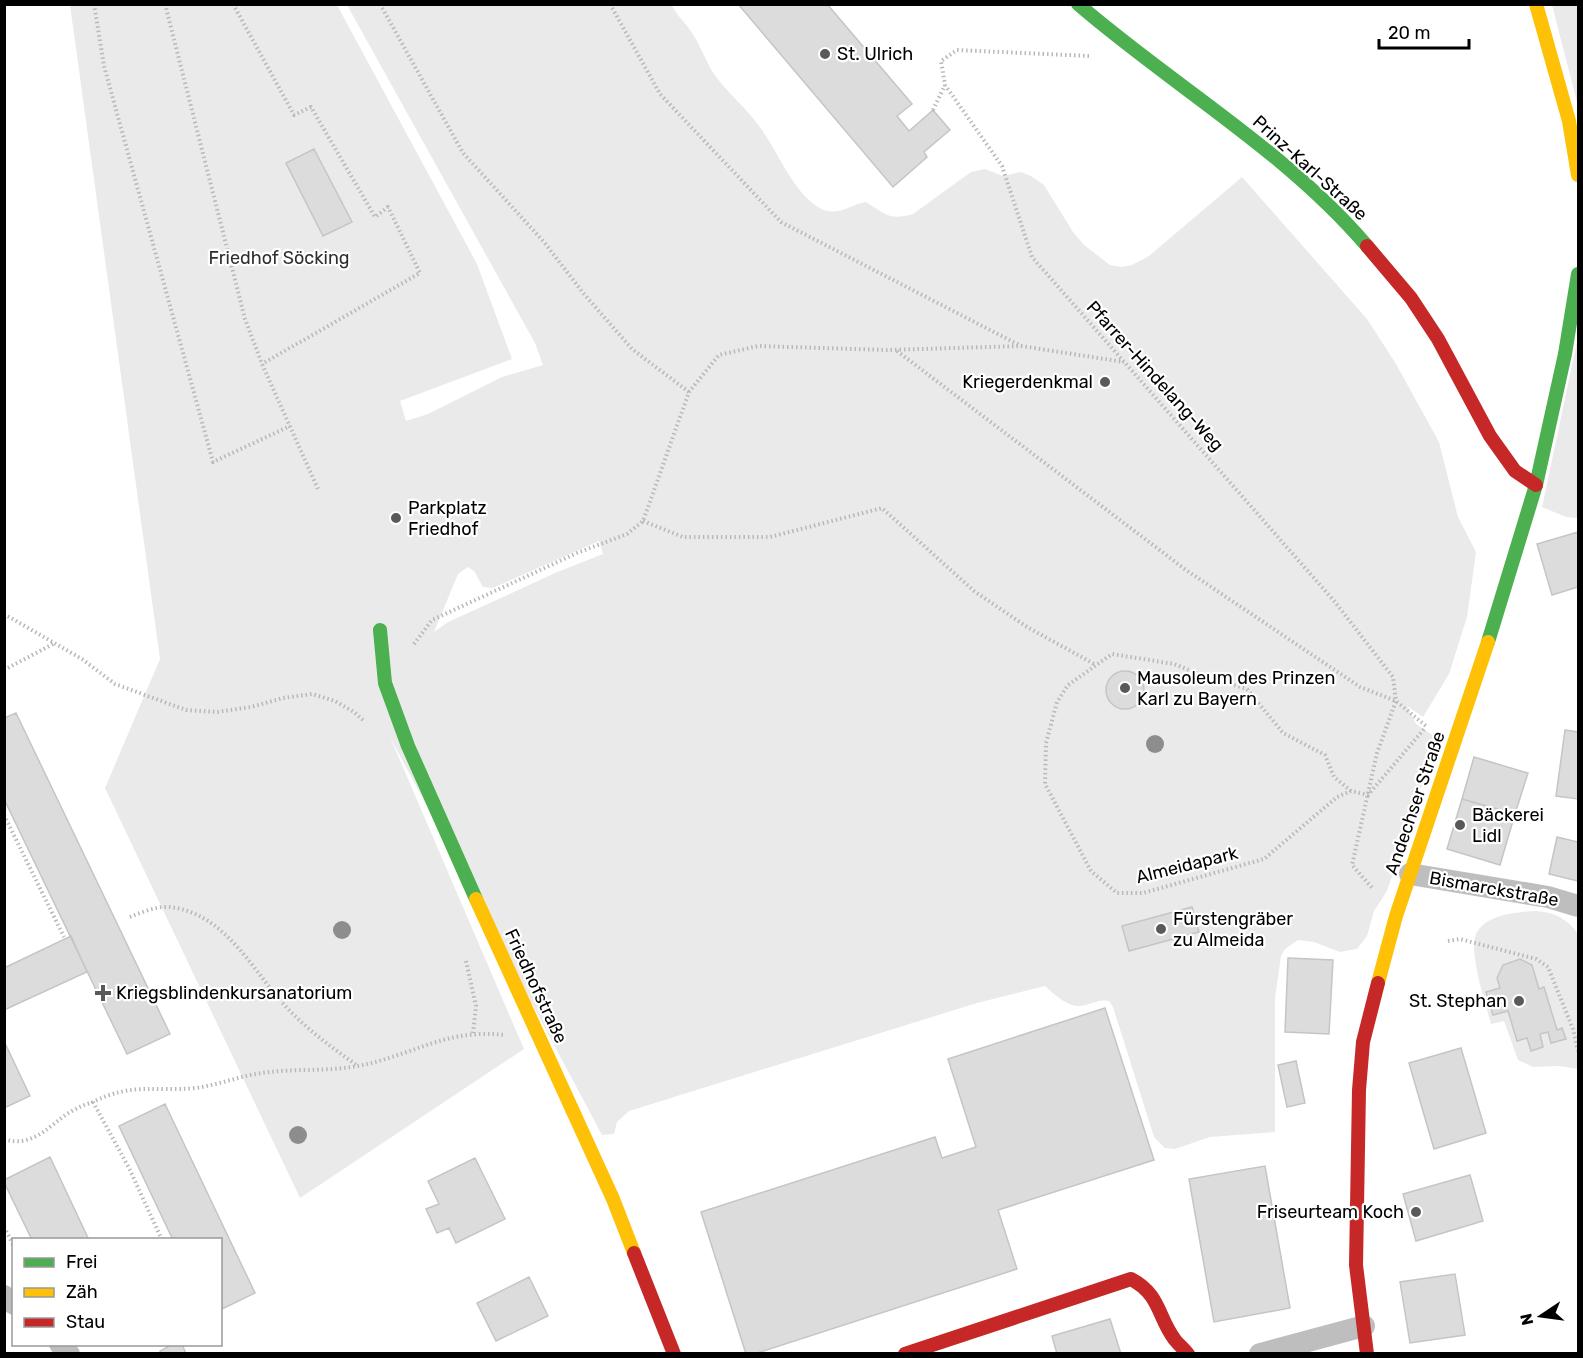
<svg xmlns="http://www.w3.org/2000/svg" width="1583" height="1358" font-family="Rubik,sans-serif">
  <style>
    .green { fill: #eaeaea; fill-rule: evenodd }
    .building { fill: #dcdcdc; stroke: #c5c5c5; stroke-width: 1.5 }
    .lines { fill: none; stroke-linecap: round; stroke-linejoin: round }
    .path { stroke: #b8b8b8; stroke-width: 4; stroke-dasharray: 1.5 3; stroke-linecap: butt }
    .street { stroke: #bebebe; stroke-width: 22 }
    .fast { stroke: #4caf50; stroke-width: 14 }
    .slow { stroke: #ffc107; stroke-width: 14 }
    .jam { stroke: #c62828; stroke-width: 14 }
    .tree { fill: #8d8d8d }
    .poi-dot { fill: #595959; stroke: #fff; stroke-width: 2 }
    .labels { text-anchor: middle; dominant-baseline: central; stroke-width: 4.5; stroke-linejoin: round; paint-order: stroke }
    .poi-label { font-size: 18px; fill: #000; stroke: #fff; text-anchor: start }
    .street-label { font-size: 18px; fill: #000; stroke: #fff }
    .park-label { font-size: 18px; fill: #2f2f2f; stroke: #fff }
  </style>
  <rect width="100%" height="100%" fill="#fff"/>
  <path class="green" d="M70,5H337L477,264L512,359L400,401L406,421L428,414L502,377L543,365L535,343L347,5H672C676,15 684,21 690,30C700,44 705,60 714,74C728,94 748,109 762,130C779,154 792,190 818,207C837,219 850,204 866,202C885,214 890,221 913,214L971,172L985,169L1003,176L1021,172L1031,176L1044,185L1073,232L1084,245L1110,265L1122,267L1132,265L1149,256L1242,177L1367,319L1396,364L1439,442L1458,517L1476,552L1467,617L1449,674L1423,717L1407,706L1416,724L1434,736L1435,745L1387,891L1374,911L1367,936L1357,949L1340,952L1314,942L1298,940L1285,949L1281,956L1275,998V1132L1210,1137L1175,1149L1165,1148L1154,1137L1113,1007L1109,1001C1098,999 1091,1005 1080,1006C1067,1007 1053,993 1045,986L977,1003L629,1111L617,1122L614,1134L602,1135L390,737L524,1049L300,1198L105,788L160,659ZM599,541L603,554L555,573L490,603L448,622L434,632L458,574L468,567L474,571L483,587L493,588Z
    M1552,5H1578V106Z
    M1578,337V518L1566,517L1542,507Z
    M1536,911C1554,912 1568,919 1578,934V1069L1559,1066L1533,1067L1518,1060L1504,1021L1491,1024C1486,1005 1467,949 1477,932C1488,914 1517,912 1536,911Z"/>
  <path class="building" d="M738,4H827L912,104L897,116L909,131L933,110L950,130L924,152L927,157L893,187Z
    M314,149L352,222L323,236L286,163Z
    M1578,532V587L1552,595L1537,544Z
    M1106 690a19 19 0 1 1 38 0a19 19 0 1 1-38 0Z
    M16,713L170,1034L127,1054L4,799V718Z
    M1565,730L1578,732V799L1556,796Z
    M1474,757L1528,773L1515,814L1462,799Z
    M1462,799L1515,814L1500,865L1447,849Z
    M1557,837L1578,842V881L1549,874Z
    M1192,907L1199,932L1129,951L1122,926Z
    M71,936L87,972L4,1010V968Z
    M1288,958L1333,960L1329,1034L1285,1032Z
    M1520,959L1532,965L1539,989L1544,987L1557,1030L1562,1028L1566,1039L1551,1043L1548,1032L1540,1034L1543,1047L1531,1051L1527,1038L1517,1041L1508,1011L1493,1015L1486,992L1500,988L1497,978L1503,965Z
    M1105,1008L1154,1160L998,1210L1017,1269L754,1354H746L701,1212L935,1137L942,1158L976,1147L948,1059Z
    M4,1041L30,1096L4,1108Z
    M1461,1048L1486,1133L1434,1149L1409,1063Z
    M1296,1061L1305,1103L1287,1107L1278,1065Z
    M165,1104L255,1293L220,1310V1240H173L119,1126Z
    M50,1157L89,1240H32L4,1182V1180Z
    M475,1158L505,1219L456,1243L449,1228L437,1233L426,1209L439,1204L428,1181Z
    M1265,1166L1290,1308L1214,1322L1189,1179Z
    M1470,1175L1483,1221L1416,1241L1403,1194Z
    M1455,1274L1465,1335L1410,1343L1400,1282Z
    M529,1277L548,1316L496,1341L477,1303Z
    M1110,1319L1121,1354H1057L1052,1336Z
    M173,1344H182L186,1354H161L160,1351Z"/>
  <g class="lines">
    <path class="path" d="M94,4L104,66L213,462L290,426
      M165,4L245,319L262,364L318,489
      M233,4L294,115L311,107L375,217L388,207L420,273L262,364
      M380,4L463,153L544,242L584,294L632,349L689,392
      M610,4L660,94L781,222L1021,346
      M1089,56L957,50L941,61L945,85L1002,166L1032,257L1335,602L1393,677L1396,701L1377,753L1352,865L1373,889
      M933,110L945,85
      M897,351L1186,570L1360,687L1396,701L1426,726
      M643,521L683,537H770L882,508L974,591L1027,627L1096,665
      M4,614L82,659L115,684L186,710L217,712L251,707L283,698L312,694L335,701L354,712L363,720
      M414,644L432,620L577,553L627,534L643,521L689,392L719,355L758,346L887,350L1021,346L1124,362
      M4,670L55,643
      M1351,791L1334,777L1325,755L1283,733L1247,689L1204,676L1174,664L1112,654L1068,685L1057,702L1046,743L1045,784L1091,871L1117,893H1143L1264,859L1337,797L1351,791L1368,795L1425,728
      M4,815L64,937
      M130,917C142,912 156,906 170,907C229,914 255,977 293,1014C312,1033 335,1050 358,1066
      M1448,941L1460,939L1536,959L1548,967L1573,1029L1578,1051
      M466,961L476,1006L473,1033
      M4,1139C31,1148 47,1128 67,1114C75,1109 83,1105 93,1102
      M4,1227L14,1246
      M162,1240L129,1168L93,1102C133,1082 155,1092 195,1088C219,1085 239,1076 262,1073C294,1068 326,1072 358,1066C411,1056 447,1028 504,1035"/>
    <path class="street" d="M1410,874L1548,897L1578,906
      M4,1296L14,1304
      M60,1344L69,1354
      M1260,1354L1364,1326"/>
    <path class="fast" d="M1078,4C1173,86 1285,150 1367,246
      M380,630L385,683L408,746L476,899
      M1488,642L1536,485L1565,354L1578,274"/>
    <path class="slow" d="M1536,4L1569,121L1578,175
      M476,899L613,1199L634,1253
      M1378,983L1396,916L1488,642"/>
    <path class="jam" d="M1367,246L1411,298L1438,339L1490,436L1515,471L1536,485
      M634,1253L674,1354
      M905,1354L1131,1279C1161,1295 1157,1316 1175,1340C1179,1345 1184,1349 1188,1354
      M1367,1354L1356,1265L1359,1090L1363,1042L1378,983"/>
  </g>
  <g class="tree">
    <circle cx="1155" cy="744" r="9"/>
    <circle cx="342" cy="930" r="9"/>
    <circle cx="298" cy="1135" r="9"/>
  </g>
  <g class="poi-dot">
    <circle cx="825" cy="54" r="6"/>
    <circle cx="1105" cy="382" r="6"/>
    <circle cx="396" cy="518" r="6"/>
    <circle cx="1125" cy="688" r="6"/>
    <circle cx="1460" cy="825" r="6"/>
    <circle cx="1161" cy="929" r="6"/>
    <path d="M100 984h6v6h6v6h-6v6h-6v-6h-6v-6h6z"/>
    <circle cx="1519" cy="1001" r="6"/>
    <circle cx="1416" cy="1212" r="6"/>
  </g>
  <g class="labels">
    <g class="poi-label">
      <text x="837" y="54">St. Ulrich</text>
      <text x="1093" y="382" text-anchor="end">Kriegerdenkmal</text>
      <text x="408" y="508">Parkplatz<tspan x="408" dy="21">Friedhof</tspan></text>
      <text x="1137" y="678">Mausoleum des Prinzen<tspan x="1137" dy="21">Karl zu Bayern</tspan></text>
      <text x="1472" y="815">Bäckerei<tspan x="1472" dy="21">Lidl</tspan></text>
      <text x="1173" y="919">Fürstengräber<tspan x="1173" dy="21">zu Almeida</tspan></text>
      <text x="116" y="993">Kriegsblindenkursanatorium</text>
      <text x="1507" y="1001" text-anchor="end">St. Stephan</text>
      <text x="1404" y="1212" text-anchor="end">Friseurteam Koch</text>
    </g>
    <g class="street-label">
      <text transform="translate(1310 168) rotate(42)">Prinz-Karl-Straße</text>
      <text transform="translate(1155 376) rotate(48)">Pfarrer-Hindelang-Weg</text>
      <text transform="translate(1415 803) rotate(-71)">Andechser Straße</text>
      <text transform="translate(1187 865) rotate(-14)">Almeidapark</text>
      <text transform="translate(1494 889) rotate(10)">Bismarckstraße</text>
      <text transform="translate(536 986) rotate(65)">Friedhofstraße</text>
    </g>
    <g class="park-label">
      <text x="279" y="258">Friedhof Söcking</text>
    </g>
  </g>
  <rect width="1583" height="1358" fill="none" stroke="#000000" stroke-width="12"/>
  <rect x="12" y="1238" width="210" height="108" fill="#ffffff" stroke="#999999" stroke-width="1.5"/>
  <rect x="24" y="1258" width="30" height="9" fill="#4caf50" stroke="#999999" stroke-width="1.5"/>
  <text x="66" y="1268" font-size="18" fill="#000000">Frei</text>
  <rect x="24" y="1288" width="30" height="9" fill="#ffc107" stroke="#999999" stroke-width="1.5"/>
  <text x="66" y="1298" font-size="18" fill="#000000">Zäh</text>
  <rect x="24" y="1318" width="30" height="9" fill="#c62828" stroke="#999999" stroke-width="1.5"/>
  <text x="66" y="1328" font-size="18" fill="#000000">Stau</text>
  <g transform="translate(1541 1316) rotate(257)" stroke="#ffffff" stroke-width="4.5" paint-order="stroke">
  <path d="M0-4.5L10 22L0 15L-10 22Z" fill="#000000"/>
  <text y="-9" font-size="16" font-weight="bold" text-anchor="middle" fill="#000000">N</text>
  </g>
  <path d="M1379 39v9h90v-9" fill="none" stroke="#000000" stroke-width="3"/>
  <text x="1388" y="39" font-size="18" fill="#000000" stroke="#ffffff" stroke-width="4.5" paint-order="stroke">20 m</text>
</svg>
